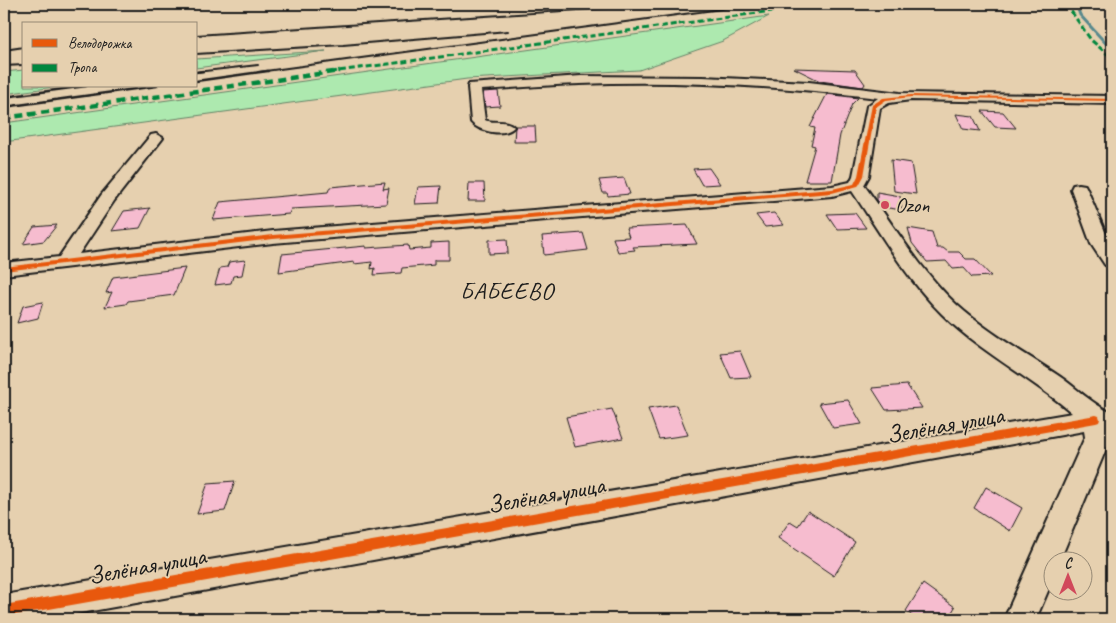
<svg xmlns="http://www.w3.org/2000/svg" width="1116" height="623" font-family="Caveat,sans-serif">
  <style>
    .green { fill: #ade9af; stroke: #648266 }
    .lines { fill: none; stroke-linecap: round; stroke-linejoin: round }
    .stream { stroke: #58898d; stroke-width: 3 }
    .building { fill: #f6bccf; stroke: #1c1c1c }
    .minor-casing { stroke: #1c1c1c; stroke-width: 4 }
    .minor { fill: #e6d0af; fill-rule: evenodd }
    .rail-far1 { stroke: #1c1c1c; stroke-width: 2 }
    .rail { stroke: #1c1c1c; stroke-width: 2.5 }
    .quiet-far1 { stroke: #00873e; stroke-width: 3; stroke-dasharray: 6 3; stroke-linecap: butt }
    .quiet { stroke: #00873e; stroke-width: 4.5; stroke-dasharray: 8 4.5; stroke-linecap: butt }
    .cycleway-casing { stroke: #e6d0af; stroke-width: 3 }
    .cycleway { fill: #e8590c; fill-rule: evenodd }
    .poi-dot { fill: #d1495b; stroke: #e6d0af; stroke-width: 2 }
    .labels { text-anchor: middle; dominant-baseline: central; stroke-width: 4; stroke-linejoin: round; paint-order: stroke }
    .poi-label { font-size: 21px; fill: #1c1c1c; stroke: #e6d0af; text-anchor: start }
    .quarter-label { font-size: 24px; letter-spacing: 1px; fill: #1c1c1c; stroke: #e6d0af }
    .near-street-label { font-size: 25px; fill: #1c1c1c; stroke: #e6d0af }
  </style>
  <rect width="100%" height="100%" fill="#e6d0af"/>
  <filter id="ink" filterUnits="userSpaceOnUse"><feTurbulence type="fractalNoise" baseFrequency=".02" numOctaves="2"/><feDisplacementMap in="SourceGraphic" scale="10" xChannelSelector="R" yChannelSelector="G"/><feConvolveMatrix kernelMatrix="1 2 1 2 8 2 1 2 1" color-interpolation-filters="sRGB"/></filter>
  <g filter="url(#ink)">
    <path class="green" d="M769,16L723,41L639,70L467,79L4,142V123Z
      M326,51L196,68V59Z
      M24,70V86H62L4,94V72Z"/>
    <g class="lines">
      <path class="stream" d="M1076,4L1080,15L1112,50"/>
    </g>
    <path class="building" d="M794,68L855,70L865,84L863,87L820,81Z
      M498,91L500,106L485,107L483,92Z
      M827,94L858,98L852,104L840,135L832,181H805L815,146L811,145L815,128L810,127Z
      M982,111L1003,112L1016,128L995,127Z
      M956,114L973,116L980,131L963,129Z
      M515,126H535L536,142H514Z
      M891,160L911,163L916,194L894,191Z
      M709,168L720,184L702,185L693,169Z
      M624,178L630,194L608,196L607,193H603L599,180Z
      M385,182L383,189L389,188L386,204L291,209L289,214L213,220L220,202L328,192L330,187Z
      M469,183H484L485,201H468Z
      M441,186L439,203L415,204L418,187Z
      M877,192L900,196L902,210L882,207L877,200Z
      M150,208L140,228L112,231L124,211Z
      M774,213L784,225L765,227L756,215Z
      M855,213L866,228L837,229L827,214Z
      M57,225L44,241L23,244L34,227Z
      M687,225L697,244L633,247L635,250L618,252L613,238L629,237L626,228Z
      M908,228L932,232L937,248H943L948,252H959L966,259H975L991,276L972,277L964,268L953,269L946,261L927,262L912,243Z
      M583,233L588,250L544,255L542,236Z
      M507,239L508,253L489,254V240Z
      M449,242V260H434V265L402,268L401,273L374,275L375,268L371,269L372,262L354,264V262L279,272L282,254L366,246V248L408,245L409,250L431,248V243Z
      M245,260L242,275L233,276L231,283L215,285L220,268L227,267L229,262Z
      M185,268L174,295L128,301L126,304L105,307L112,292L106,293L113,277Z
      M43,302L38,318L17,323L23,306Z
      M740,351L751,377L731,378L720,353Z
      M907,385L922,408L886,410L872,388Z
      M848,400L862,424L833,428L819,403Z
      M676,405L688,435L659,439L648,409Z
      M612,409L623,438L575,447L566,417Z
      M235,481L225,511L197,514L208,483Z
      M986,487L1022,508L1010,531L974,508Z
      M808,511L855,542L834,576L778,538L790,521L798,526Z
      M923,584L955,607L948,619H916L906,611Z"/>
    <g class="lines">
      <g class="minor-casing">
        <path id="minor" d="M581,76L703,77L809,82L900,93L1112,96V104L911,100L889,103L880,108L869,176L864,185C894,226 920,270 957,305C987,332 1023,352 1056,374C1075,386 1091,404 1112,413L1111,437L1060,560H1054V577L1036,619H1004L1085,437L1084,431L48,619H4V595L1072,413C1031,377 981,353 942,314C906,278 880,233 852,191L832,196L273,243L4,275V263L59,257L102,194L151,135L156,134L163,138L114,201L79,254L273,231L832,186L850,182L853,176L867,106L878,98C779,86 679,80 580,84C547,85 514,88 481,90L485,120C494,124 507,119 514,127C505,137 479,132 471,122L468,87L469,84Z
          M1079,184L1085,185L1087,189L1112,248V267L1105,265L1091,244L1071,189L1073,185Z"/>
      </g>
      <use href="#minor" class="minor"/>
      <path class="rail-far1" d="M196,35L670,4
        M4,50L24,47
        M196,54L343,45L508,31
        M4,66L24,65
        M196,72L258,65
        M258,72L758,4"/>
      <path class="rail" d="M196,72L203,71
        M196,81L268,71
        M4,97L86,86
        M4,107L157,86"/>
      <path class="quiet-far1" d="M1066,4L1091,40L1112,58
        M331,72L823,4"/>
      <path class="quiet" d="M4,118L340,71"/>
      <g class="cycleway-casing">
        <path id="cycleway" d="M911,95L1112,99V101L911,97L886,100L876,107L864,176L859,185L858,186L832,193L273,239L4,271V267L273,235L832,189L854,184L858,176L872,105L883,98Z
          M1096,415L1099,416L1100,419L1099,422L1096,423L4,617V605Z"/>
      </g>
      <use href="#cycleway" class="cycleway"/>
    </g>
  </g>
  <circle class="poi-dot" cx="885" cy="205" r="5"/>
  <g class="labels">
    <g class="poi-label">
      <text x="895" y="205">Ozon</text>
    </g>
    <g class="quarter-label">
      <text x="507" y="291">БАБЕЕВО</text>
    </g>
    <g class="near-street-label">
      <text transform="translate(945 425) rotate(-10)">Зелёная улица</text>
      <text transform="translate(546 495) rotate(-10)">Зелёная улица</text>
      <text transform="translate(147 566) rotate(-10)">Зелёная улица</text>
    </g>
  </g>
  <rect width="1116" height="623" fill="none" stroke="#e6d0af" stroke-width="20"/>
  <rect x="10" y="10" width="1096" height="603" fill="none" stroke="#1c1c1c" stroke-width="2" filter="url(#ink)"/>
  <rect x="22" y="22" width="175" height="65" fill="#e6d0af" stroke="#958874"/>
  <rect x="32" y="39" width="25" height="8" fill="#e8590c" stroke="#958874"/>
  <text x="68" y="48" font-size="15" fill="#1c1c1c">Велодорожка</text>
  <rect x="32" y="64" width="25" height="8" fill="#00873e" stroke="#958874"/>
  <text x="68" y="72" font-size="15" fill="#1c1c1c">Тропа</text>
  <g transform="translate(1068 576)"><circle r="24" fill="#e6d0af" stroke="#958874"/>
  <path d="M0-4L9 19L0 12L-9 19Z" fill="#d1495b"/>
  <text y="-8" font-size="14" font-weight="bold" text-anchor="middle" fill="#1c1c1c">С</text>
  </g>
</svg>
